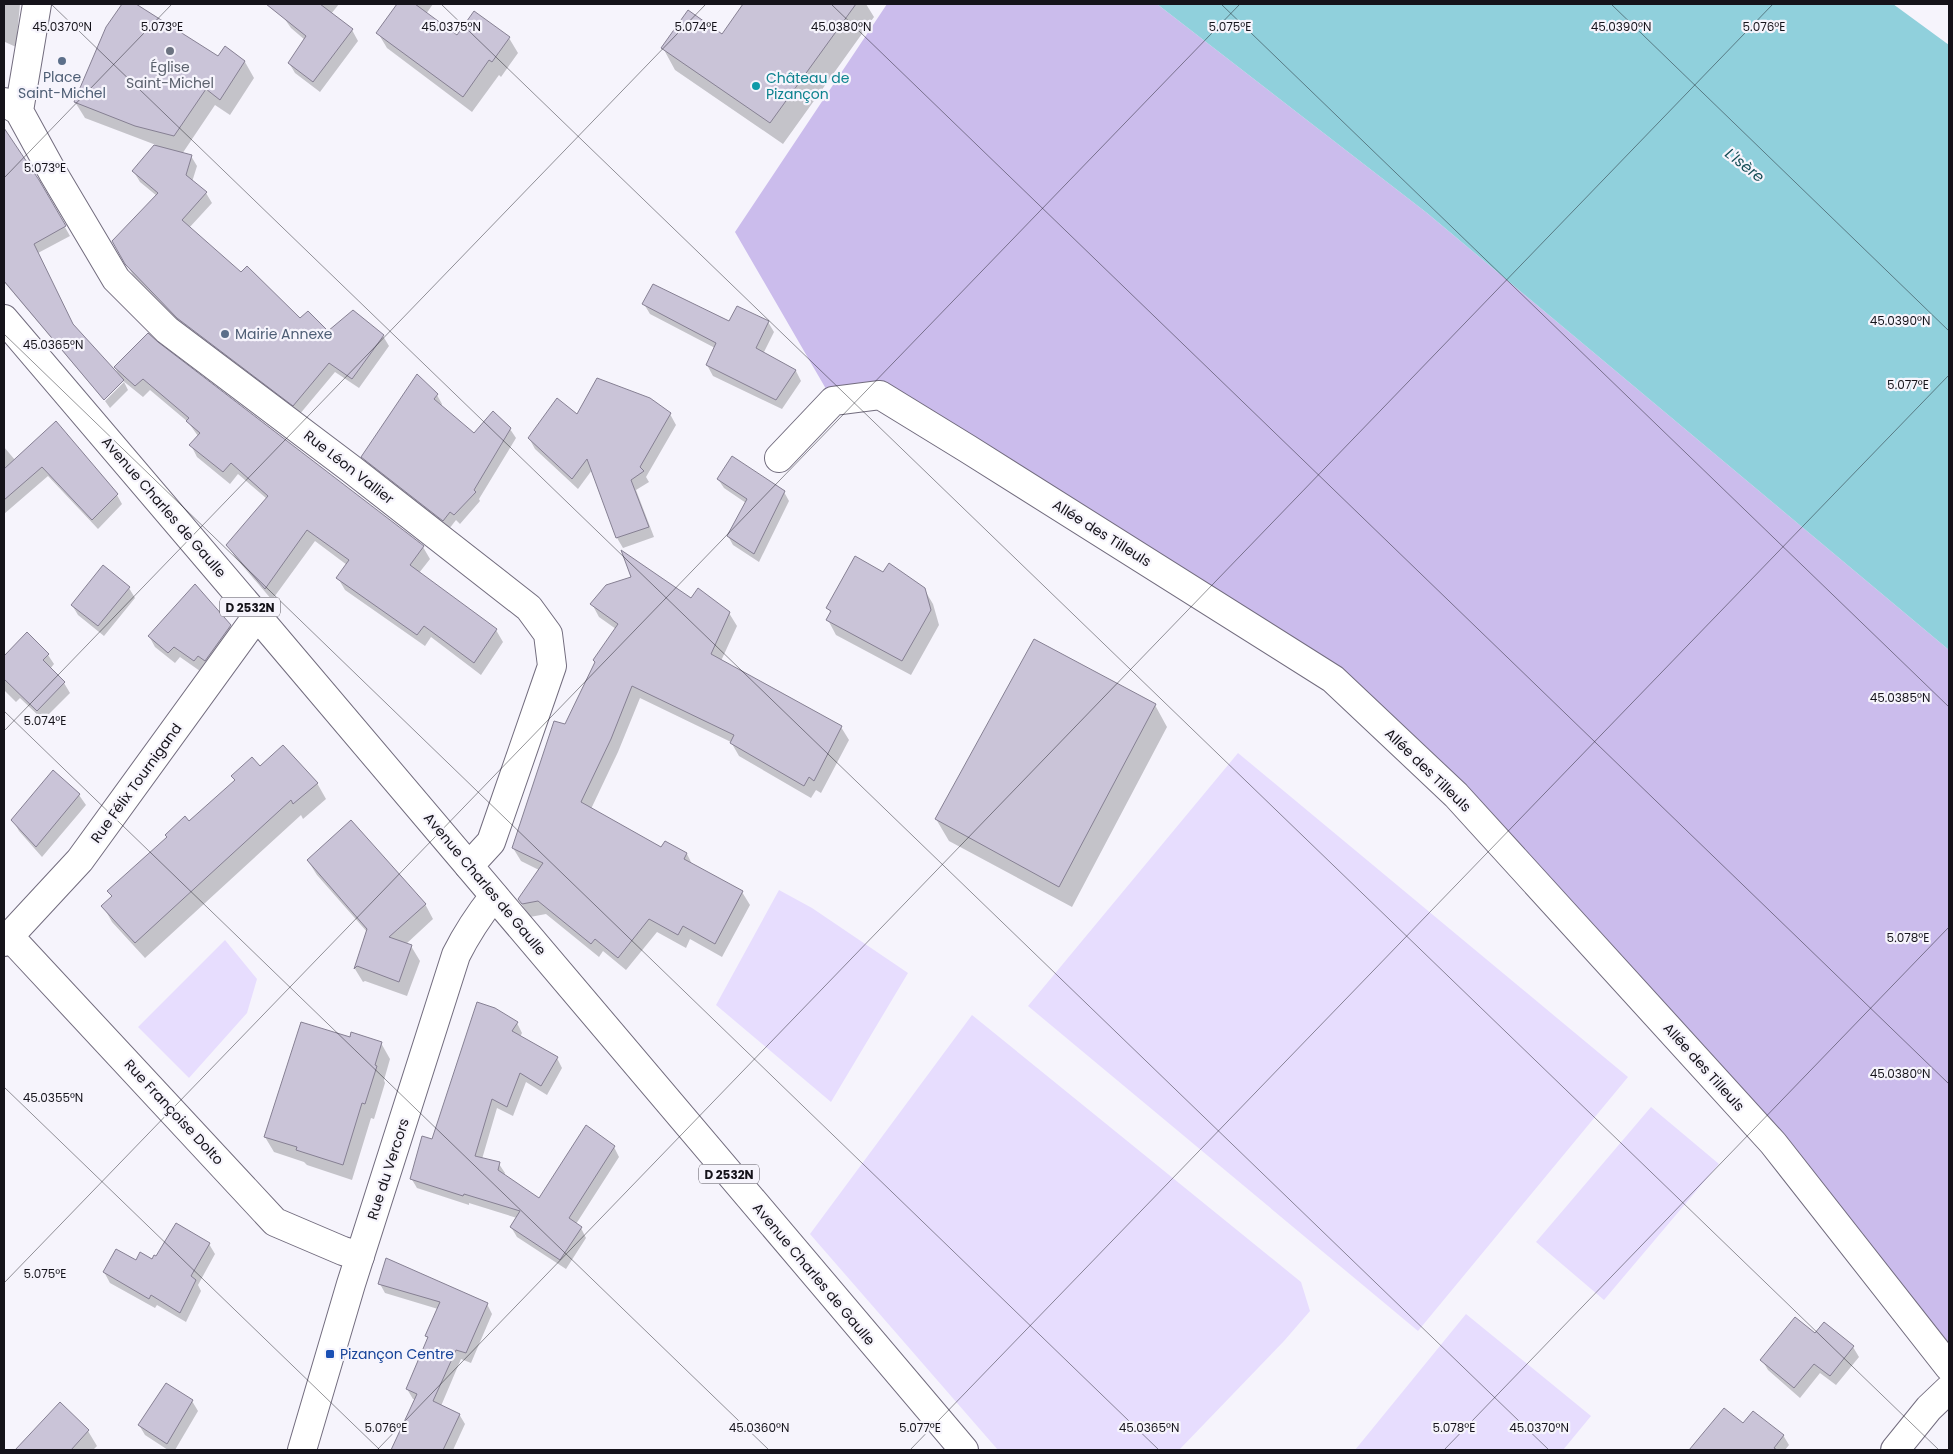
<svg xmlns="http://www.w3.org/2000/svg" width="1953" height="1454" font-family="Poppins,sans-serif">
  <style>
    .green { fill: #e7ddfe }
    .forest { fill: #cbbcec }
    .water { fill: #90d0dc }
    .shadow { fill: #0003 }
    .building { fill: #cac4d8; stroke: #868093 }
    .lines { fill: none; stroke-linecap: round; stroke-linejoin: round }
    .minor-casing { stroke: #726c7e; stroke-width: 30 }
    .tertiary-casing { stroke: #726c7e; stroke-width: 30 }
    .primary-casing { stroke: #726c7e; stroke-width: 30 }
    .minor { stroke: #fff; stroke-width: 28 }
    .tertiary { stroke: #fff; stroke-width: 28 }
    .primary { stroke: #fff; stroke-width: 28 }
    .ticks { fill: none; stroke: #15131a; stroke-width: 1; stroke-opacity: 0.45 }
    .worship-dot { fill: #6b7280; stroke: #f6f4fc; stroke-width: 2 }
    .service-dot { fill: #5c6f8a; stroke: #f6f4fc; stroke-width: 2 }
    .culture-dot { fill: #0f9aa8; stroke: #f6f4fc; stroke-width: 2 }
    .transit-dot { fill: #1a4fb4; stroke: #f6f4fc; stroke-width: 2 }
    .labels { text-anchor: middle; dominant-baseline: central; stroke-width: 4.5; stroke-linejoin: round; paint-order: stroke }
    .shield { fill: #f6f4fc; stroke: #58565e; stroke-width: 1 }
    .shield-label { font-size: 12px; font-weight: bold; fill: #15131a }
    .worship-label { font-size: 14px; fill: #5b616d; stroke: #f6f4fc }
    .service-label { font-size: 14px; fill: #4e5e75; stroke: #f6f4fc }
    .culture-label { font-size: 14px; fill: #0d838f; stroke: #f6f4fc; text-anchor: start }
    .street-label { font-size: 14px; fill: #15131a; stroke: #f6f4fc }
    .transit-label { font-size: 14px; fill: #164399; stroke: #f6f4fc; text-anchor: start }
    .water-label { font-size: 15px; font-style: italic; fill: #154d56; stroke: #f6f4fc }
    .ticks-label { font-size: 12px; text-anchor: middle; fill: #15131a; stroke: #f6f4fc; stroke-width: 4.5; stroke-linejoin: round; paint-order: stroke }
  </style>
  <rect width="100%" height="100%" fill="#f6f4fc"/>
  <path class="green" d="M1238,753L1628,1077L1418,1331L1028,1006Z
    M779,890L812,908L908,973L831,1102L716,1005Z
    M225,940L257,979L247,1013L189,1078L138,1027Z
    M972,1015L1301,1282L1310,1311L1284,1341L1179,1450H998L810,1234Z
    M1651,1107L1719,1164L1604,1300L1536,1242Z
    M1466,1314L1591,1416L1563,1450H1355Z"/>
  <path class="forest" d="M887,4H1157L1427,213L1949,650V1367L1784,1159L1333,679L880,395L833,401L735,232Z"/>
  <path class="water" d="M1157,4H1893L1949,45V650L1427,213Z"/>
  <path class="shadow" d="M4,4H20L16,47L5,42L4,45Z
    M123,4H134L218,58L225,47L245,62L254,78L230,115L215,105L182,154L191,156L197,166L192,182L206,193L212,203L189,228L241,273L300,319L328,333L383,336L389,346L359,388L335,372L299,415L185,328L133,275L113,241L157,196L140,182L134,172L156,145L85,118L75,102L107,27Z
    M294,4H339L331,14L352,30L358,41L320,92L295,73L289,63L305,40L291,28L284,18Z
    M396,4H433L426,14L457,37L509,38L518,53L501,77L499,75L472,112L387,48L378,33L397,5Z
    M745,4H866L874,17L783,144L675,70L663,48L722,36Z
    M4,130L38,180L70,236L38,253L74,327L119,376L115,367L148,335L423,547L430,559L419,573L496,630L503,642L481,675L431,637L425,646L345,590L338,578L347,565L315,541L272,600L235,557L228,545L267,499L238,474L230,484L197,457L191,445L198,436L188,422L150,390L143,397L122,380L103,399L4,282Z
    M644,304L730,323L768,322L774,332L763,354L796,371L801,381L782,409L713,376L707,365L715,348L650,314Z
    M124,382L128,390L110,408L105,401Z
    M437,395L442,404L441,406L475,435L493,412L510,429L516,438L479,499L480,501L460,524L456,520L449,529L368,466L362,457Z
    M670,414L676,425L646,477L649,482L636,490L654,537L623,548L617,538L592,470L578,489L535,449L529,438L577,416Z
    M56,423L117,495L122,504L98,529L48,476L4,514V447L15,460Z
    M718,479L784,492L789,501L759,562L733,545L728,536L746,503L724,488Z
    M884,574L924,589L933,604L939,625L911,675L836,635L828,620L831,614L828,608Z
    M129,588L135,598L104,636L78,615L72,605Z
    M691,599L729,613L737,626L721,661L841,727L849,740L821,793L816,790L811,798L739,756L731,742L640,698L618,752L591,809L662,848L665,843L687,854L693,866L742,892L750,905L722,957L690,939L686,948L657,932L626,970L603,951L599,957L546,914L530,917L519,900L539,870L521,861L513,848L566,726L596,663L594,661L616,629L599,617L592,604Z
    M230,626L236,637L200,671L180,657L175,663L155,647L149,636Z
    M27,633L48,655L54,664L50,669L64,683L70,693L43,720L20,698L16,702L4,690V659Z
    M1155,705L1167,727L1072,907L949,841L936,819Z
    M259,768L317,783L326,799L303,819L301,815L145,958L112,922L103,906L113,898L109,891L235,781L232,776Z
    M53,772L79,795L86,805L42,857L19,831L13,820Z
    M308,861L425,904L433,919L406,944L411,946L420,961L407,996L365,981L363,982L355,969L368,933L317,875Z
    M517,1023L522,1033L520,1037L557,1058L562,1068L547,1095L526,1082L513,1116L497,1108L482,1159L499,1164L505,1173L504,1176L539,1199L614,1147L619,1157L576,1224L581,1228L586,1238L566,1269L517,1237L511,1227L517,1218L469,1203V1205L417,1188L411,1178L433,1141Z
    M351,1039L381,1043L390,1059L384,1080L385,1083L374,1119L371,1118L352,1180L307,1165L304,1162L274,1152L265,1137Z
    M209,1244L215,1254L198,1285L201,1291L186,1322L157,1305L155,1308L110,1283L104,1272L137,1261L152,1260Z
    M380,1284L487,1304L492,1314L471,1363L461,1359L441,1406L459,1414L465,1424L453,1450H393L416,1400L413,1399L407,1389L428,1339L426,1336L438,1309L385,1293Z
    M1824,1324L1853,1347L1859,1357L1836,1385L1820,1373L1800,1398L1768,1370L1762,1360L1815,1335Z
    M192,1401L198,1411L175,1450H168L145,1435L139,1425Z
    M60,1404L88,1431L97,1446L93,1450H26Z
    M1743,1425L1783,1435L1789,1445L1785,1450H1691Z"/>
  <path class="building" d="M122,4H136L218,56L225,46L245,61L220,100L206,89L174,136L135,126L74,102L106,27Z
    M266,4H320L353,29L313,82L288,63L306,36Z
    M397,4H415L457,35L474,11L510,37L492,62L489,60L463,97L376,33Z
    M743,4H856L770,123L661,48L688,10L722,34Z
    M4,128L39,180L66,226L34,244L73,324L124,380L104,400L4,281Z
    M154,145L192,155L186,175L207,192L182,220L241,272L247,266L300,318L308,311L328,331L353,310L384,335L352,379L329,363L293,406L177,318L125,264L112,241L158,193L132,171Z
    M653,284L729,321L737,306L769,321L756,348L796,370L776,400L706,365L716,343L642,304Z
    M148,333L158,342L424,546L410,565L497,629L474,663L424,626L417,635L336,578L349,560L307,530L265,589L226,545L268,496L231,463L223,472L189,445L200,433L186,421L189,418L143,379L135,386L114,367Z
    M417,374L438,394L434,399L474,433L493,411L511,428L474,490L476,492L454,515L450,512L443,521L361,457Z
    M597,378L650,398L671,413L640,467L644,471L631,480L649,527L616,538L587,459L572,479L528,438L557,398L577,414Z
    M56,421L118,494L92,520L42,467L4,500V469Z
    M732,456L785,491L754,554L727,536L747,499L717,479Z
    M621,550L691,598L698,588L730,612L711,654L842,726L814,781L809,777L804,786L730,743L734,735L632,686L611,739L581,802L661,847L665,841L687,853L684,859L743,891L715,944L683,926L678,935L649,919L618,958L595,939L591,944L538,901L522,904L518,899L543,863L512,848L554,721L565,724L595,662L593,660L618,624L590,604L606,585L631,577Z
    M855,556L883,572L889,563L925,588L931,610L902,661L826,620L831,611L826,608Z
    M103,565L130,587L98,626L71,605Z
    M195,584L231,625L205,661L198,656L194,661L174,647L168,653L148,636Z
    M27,632L49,654L43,660L65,682L37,711L4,679V656Z
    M1034,639L1156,704L1059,887L935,819Z
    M283,745L318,783L293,804L291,800L135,943L101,906L112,896L107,891L167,837L165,835L185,816L189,821L235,780L231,776L252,757L260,766Z
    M53,770L80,794L36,847L11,820Z
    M351,820L426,904L389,937L412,945L399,982L357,966L354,969L367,929L307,860Z
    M477,1002L495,1008L518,1022L512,1031L558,1057L541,1086L520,1073L507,1107L492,1099L475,1156L500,1162L498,1170L539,1198L586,1125L615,1146L569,1218L582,1227L560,1260L510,1227L520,1211L464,1194L463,1196L410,1179L422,1136L432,1139Z
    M301,1022L350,1037L351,1032L382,1042L375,1065L377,1066L365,1104L362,1103L343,1165L296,1150L297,1147L264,1137Z
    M176,1223L210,1243L191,1276L196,1280L180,1313L151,1295L149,1299L103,1272L116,1249L136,1260L140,1252L152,1259L154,1255L156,1256Z
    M386,1258L488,1303L466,1353L456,1350L433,1401L460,1414L443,1450H391L417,1394L406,1389L428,1337L425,1336L440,1302L378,1284Z
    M1795,1317L1815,1333L1824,1322L1854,1346L1830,1376L1814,1364L1794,1388L1760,1360Z
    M166,1383L193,1400L167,1444L138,1425Z
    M60,1402L89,1430L71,1450H15Z
    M1724,1408L1743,1423L1753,1411L1784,1435L1774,1448L1777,1450H1689Z"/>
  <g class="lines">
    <g class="minor-casing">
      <path id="minor" d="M4,102L19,111L53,173L116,279L167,330L350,468L529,608L548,634L552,666L491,842L469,866
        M19,111L37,4
        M779,458L833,401L880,395L968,449L1333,679L1456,795L1773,1143L1949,1367
        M9,936L275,1222L343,1251L360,1256
        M4,942L80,860L257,616
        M1895,1450L1929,1408L1949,1389"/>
    </g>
    <g class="tertiary-casing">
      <path id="tertiary" d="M302,1450L351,1284L456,955C467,933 479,915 494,896"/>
    </g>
    <g class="primary-casing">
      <path id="primary" d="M4,319L257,616L964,1450"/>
    </g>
    <use href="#minor" class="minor"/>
    <use href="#tertiary" class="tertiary"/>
    <use href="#primary" class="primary"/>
  </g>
  <path class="ticks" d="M51,4L1549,1450M441,4L1939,1450M831,4L1949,1084M1221,4L1949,707M1611,4L1949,331M4,178L172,4M4,334L1159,1450M4,711L769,1450M4,731L706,4M4,1087L380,1450M4,1283L1240,4M377,1450L1773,4M910,1450L1949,375M1444,1450L1949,927"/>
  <circle class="worship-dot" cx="170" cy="51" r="5"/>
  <g class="service-dot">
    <circle cx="62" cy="61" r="5"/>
    <circle cx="225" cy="334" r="5"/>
  </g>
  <circle class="culture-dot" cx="756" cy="86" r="5"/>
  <rect class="transit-dot" x="325" y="1349" width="10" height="10" rx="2.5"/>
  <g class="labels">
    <g class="shield">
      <rect x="220" y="597.5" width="60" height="19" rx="4"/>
      <rect x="699" y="1164.5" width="60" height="19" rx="4"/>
    </g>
    <g class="shield-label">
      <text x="250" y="607">D 2532N</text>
      <text x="729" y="1174">D 2532N</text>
    </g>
    <g class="worship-label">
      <text x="170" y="67">Église<tspan x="170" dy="16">Saint-Michel</tspan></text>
    </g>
    <g class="service-label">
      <text x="62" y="77">Place<tspan x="62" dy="16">Saint-Michel</tspan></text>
      <text x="235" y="334" text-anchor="start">Mairie Annexe</text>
    </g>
    <g class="culture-label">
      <text x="766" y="78">Château de<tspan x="766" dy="16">Pizançon</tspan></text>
    </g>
    <g class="street-label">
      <text transform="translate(349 467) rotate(38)">Rue Léon Vallier</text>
      <text transform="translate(164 507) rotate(49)">Avenue Charles de Gaulle</text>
      <text transform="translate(1102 533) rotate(32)">Allée des Tilleuls</text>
      <text transform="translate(1428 770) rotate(44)">Allée des Tilleuls</text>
      <text transform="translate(136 783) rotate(-54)">Rue Félix Tournigand</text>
      <text transform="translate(485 884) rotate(50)">Avenue Charles de Gaulle</text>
      <text transform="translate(1704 1067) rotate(48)">Allée des Tilleuls</text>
      <text transform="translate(174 1112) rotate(47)">Rue Françoise Dolto</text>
      <text transform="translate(388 1169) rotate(-72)">Rue du Vercors</text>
      <text transform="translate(814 1274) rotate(50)">Avenue Charles de Gaulle</text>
    </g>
    <g class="transit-label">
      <text x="340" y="1354">Pizançon Centre</text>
    </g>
    <g class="water-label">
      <text transform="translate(1745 165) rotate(38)">L'Isère</text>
    </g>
  </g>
  <g class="ticks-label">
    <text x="1621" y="31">45.0390°N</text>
    <text x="62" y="31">45.0370°N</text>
    <text x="451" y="31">45.0375°N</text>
    <text x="841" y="31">45.0380°N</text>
    <text x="162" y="31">5.073°E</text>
    <text x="696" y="31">5.074°E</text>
    <text x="1230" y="31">5.075°E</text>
    <text x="1764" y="31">5.076°E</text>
    <text x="45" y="172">5.073°E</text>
    <text x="1900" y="325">45.0390°N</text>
    <text x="53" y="349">45.0365°N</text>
    <text x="1908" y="389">5.077°E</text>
    <text x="1900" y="702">45.0385°N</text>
    <text x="45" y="725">5.074°E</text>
    <text x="1908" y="942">5.078°E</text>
    <text x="1900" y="1078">45.0380°N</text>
    <text x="53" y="1102">45.0355°N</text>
    <text x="45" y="1278">5.075°E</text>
    <text x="386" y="1432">5.076°E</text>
    <text x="920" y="1432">5.077°E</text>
    <text x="1454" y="1432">5.078°E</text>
    <text x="759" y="1432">45.0360°N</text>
    <text x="1149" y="1432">45.0365°N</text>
    <text x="1539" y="1432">45.0370°N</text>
  </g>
  <rect width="1953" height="1454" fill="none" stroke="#15131a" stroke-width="10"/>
</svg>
